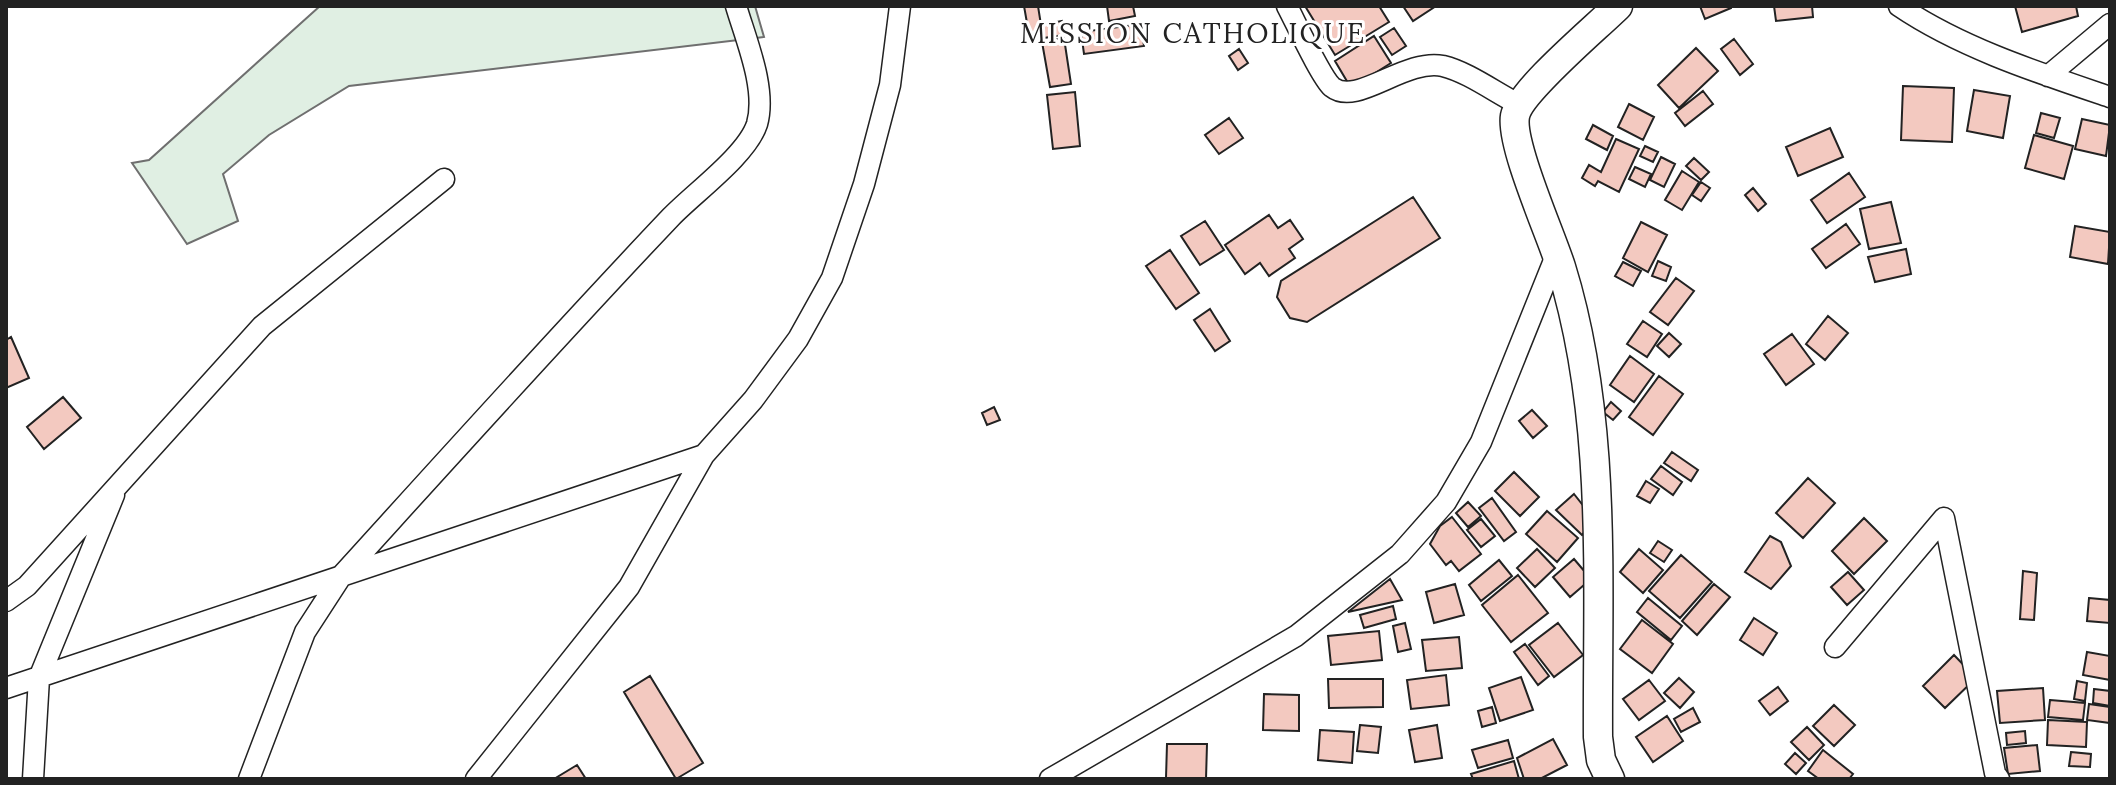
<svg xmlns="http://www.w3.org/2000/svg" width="2116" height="785" font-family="Lora,serif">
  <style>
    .green { fill: #e0efe3; stroke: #6f6f6f; stroke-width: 2 }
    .building { fill: #f3c9c0; stroke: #222; stroke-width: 2 }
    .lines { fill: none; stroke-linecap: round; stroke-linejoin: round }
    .street-casing { stroke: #222; stroke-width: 23 }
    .secondary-casing { stroke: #222; stroke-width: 31 }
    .street { stroke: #fff; stroke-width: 20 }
    .secondary { stroke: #fff; stroke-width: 28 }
    .labels { text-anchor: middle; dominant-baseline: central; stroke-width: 6; stroke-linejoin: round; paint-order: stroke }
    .neighbourhood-label { font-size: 28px; letter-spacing: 2px; fill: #222; stroke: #fff }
  </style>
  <rect width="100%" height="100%" fill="#fff"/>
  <path class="green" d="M320,6H755L764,37L349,86L269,135L223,174L238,221L187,244L132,163L149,160Z"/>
  <path class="building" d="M1024,6H1038L1041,25L1062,21L1064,35L1030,40Z
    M1107,6H1133L1135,16L1109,21Z
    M1305,6H1379L1389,22L1335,55Z
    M1403,6H1436L1413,21Z
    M1700,6H1731V8L1705,19Z
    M1774,6H1812L1813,17L1776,21Z
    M2015,6H2076L2078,16L2022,32Z
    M1141,24L1144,46L1084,54L1081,32Z
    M1394,28L1406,46L1392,55L1380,37Z
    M1374,36L1391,63L1351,88L1335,61Z
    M1064,38L1071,84L1050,87L1042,42Z
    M1734,39L1753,64L1740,75L1721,49Z
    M1696,48L1718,71L1679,108L1658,85Z
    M1239,49L1248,63L1238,70L1229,56Z
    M1903,86L1954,88L1952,142L1901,140Z
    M1974,90L2010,96L2003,138L1967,131Z
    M1703,91L1713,104L1685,126L1675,113Z
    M1075,92L1080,146L1053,149L1047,95Z
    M1629,104L1654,117L1643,140L1618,127Z
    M2041,113L2060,118L2054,138L2036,133Z
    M1229,118L1243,138L1219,154L1205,135Z
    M2082,119L2110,125L2106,156L2075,149Z
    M1593,125L1613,136L1607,150L1586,139Z
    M1830,128L1843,157L1798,176L1786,147Z
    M2034,135L2073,146L2064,179L2025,168Z
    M1616,139L1639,149L1619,192L1598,181L1595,186L1582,178L1589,165L1601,172Z
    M1645,146L1658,152L1653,162L1640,156Z
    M1661,157L1675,164L1664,187L1650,180Z
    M1694,158L1709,172L1701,180L1686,166Z
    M1635,167L1651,174L1645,187L1629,179Z
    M1682,171L1699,182L1682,210L1665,200Z
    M1849,173L1865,197L1827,223L1811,200Z
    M1701,182L1710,188L1701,201L1692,195Z
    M1753,188L1766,204L1758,211L1745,195Z
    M1413,197L1440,238L1307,322L1290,318L1277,297L1281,281Z
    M1891,202L1901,243L1869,249L1860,209Z
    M1269,215L1278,228L1290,220L1303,239L1289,249L1295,258L1269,276L1260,263L1245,274L1225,245Z
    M1205,221L1224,250L1200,265L1181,236Z
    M1641,222L1667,235L1648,272L1623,258Z
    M1846,224L1860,244L1826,268L1812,249Z
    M2075,226L2110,232L2108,264L2070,257Z
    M1906,249L1911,274L1875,282L1868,257Z
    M1170,250L1199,293L1176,309L1146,266Z
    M1658,261L1671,267L1666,281L1652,276Z
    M1623,262L1641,271L1633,286L1615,276Z
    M1676,278L1694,291L1668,325L1650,312Z
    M1210,309L1230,341L1215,351L1194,320Z
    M1828,316L1848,333L1825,360L1806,344Z
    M1643,321L1662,334L1647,357L1627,344Z
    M1669,333L1681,344L1669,357L1657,346Z
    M1792,334L1814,364L1786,385L1764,354Z
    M11,337L29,378L6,388V340Z
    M1630,356L1654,374L1634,402L1610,385Z
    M1659,376L1683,394L1653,435L1629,417Z
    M63,397L81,418L44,449L27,427Z
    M1611,402L1621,411L1613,420L1603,412Z
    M994,407L1000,420L987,425L982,413Z
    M1532,410L1547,426L1533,438L1519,421Z
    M1672,452L1698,470L1691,481L1664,463Z
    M1661,466L1682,482L1673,495L1651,479Z
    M1514,472L1539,497L1520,516L1495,491Z
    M1808,478L1835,503L1803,538L1776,513Z
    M1646,481L1659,489L1650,503L1637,496Z
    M1574,494L1589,513V527L1582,535L1556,510Z
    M1492,498L1516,532L1504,541L1479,508Z
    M1468,502L1481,516L1468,527L1456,513Z
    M1547,511L1578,538L1557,562L1526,534Z
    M1452,517L1481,554L1459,571L1451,561L1446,565L1430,544L1440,526Z
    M1864,518L1887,541L1854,574L1832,551Z
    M1481,519L1495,536L1481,547L1467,530Z
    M1770,536L1781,542L1791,566L1771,589L1745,572Z
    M1658,541L1672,550L1664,562L1650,553Z
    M1537,549L1555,568L1535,587L1517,568Z
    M1639,549L1663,570L1643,593L1620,572Z
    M1681,555L1712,582L1680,618L1649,591Z
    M1574,559L1591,579L1570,597L1553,577Z
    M1499,560L1512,576L1481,601L1469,585Z
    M2023,571L2037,573L2034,620L2020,619Z
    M1848,572L1864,590L1847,605L1831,587Z
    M1518,575L1548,613L1511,642L1482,605Z
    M1390,579L1402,600L1348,612Z
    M1455,584L1464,615L1434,623L1426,592Z
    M1714,584L1730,597L1697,635L1682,621Z
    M1648,598L1682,626L1671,640L1637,612Z
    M2089,598L2110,600V623L2087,621Z
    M1393,606L1396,619L1364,628L1360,615Z
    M1754,618L1777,633L1763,655L1740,640Z
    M1642,620L1673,644L1652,673L1620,649Z
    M1405,623L1411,649L1398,652L1393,626Z
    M1558,623L1583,655L1554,677L1529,645Z
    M1379,631L1382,660L1331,665L1328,636Z
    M1459,637L1462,668L1426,671L1422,640Z
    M1525,644L1549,676L1538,685L1514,652Z
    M2087,652L2110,656V680L2083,675Z
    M1954,655L1976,678L1945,708L1923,686Z
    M1446,675L1449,705L1411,709L1407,680Z
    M650,676L703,763L676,779L624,692Z
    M1521,677L1533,710L1500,721L1489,688Z
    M1679,678L1694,692L1680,708L1664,693Z
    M1328,679H1383V707L1329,708Z
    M1649,680L1665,701L1639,720L1623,699Z
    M2077,681L2087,683L2085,701L2074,699Z
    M1778,687L1788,701L1770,715L1759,701Z
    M2043,688L2045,720L2000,723L1997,691Z
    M2094,689L2110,691V706L2093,703Z
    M1264,694L1299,695V731L1263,730Z
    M2050,700L2085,703L2083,720L2048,717Z
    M2089,704L2110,707V723L2087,720Z
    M1834,705L1855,725L1834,746L1813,726Z
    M1492,707L1496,723L1482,727L1478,711Z
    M1693,708L1700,722L1681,732L1674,719Z
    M1667,716L1683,741L1653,762L1636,737Z
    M2048,720L2087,722L2086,747L2047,745Z
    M1360,725L1381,727L1378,753L1357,751Z
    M1437,725L1442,758L1415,762L1409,730Z
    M1807,727L1824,745L1809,760L1791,742Z
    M1320,730L1354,732L1352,763L1318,760Z
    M2025,731L2026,743L2007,745L2006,733Z
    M1553,739L1567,765L1540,779H1524L1517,758Z
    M1508,740L1513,758L1478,768L1472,750Z
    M1167,744H1207L1206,779L1166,778Z
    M2037,745L2040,771L2008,774L2004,748Z
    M1823,750L1853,774L1849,779H1819L1808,771Z
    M2071,752L2091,754L2090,767L2069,766Z
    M1795,753L1806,763L1796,774L1785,764Z
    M1514,761L1519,779H1473L1471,774Z
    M577,765L586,779H554Z"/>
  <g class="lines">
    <g class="street-casing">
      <path id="street" d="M1287,6C1296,23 1321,77 1332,87C1357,107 1404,58 1443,66C1468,72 1496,93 1520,105
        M1899,6C1961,48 2039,73 2110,97
        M2048,76L2110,24
        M6,601L27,586L262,326L444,179
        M1835,647L1944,518L1995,773L1999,779
        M6,688L704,455
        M33,779L39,678L114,495
        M249,779L305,632L342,575C451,455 559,335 671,217C694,193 747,155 757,124C767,89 746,40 736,6
        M476,779L629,587L704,455L753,400L798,339L832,278L864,184L890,85L900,6
        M1050,779L1296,636L1400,554L1446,502L1481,442L1557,253"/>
    </g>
    <g class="secondary-casing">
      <path id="secondary" d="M1610,779L1601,760L1598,737C1597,580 1608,419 1561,267C1551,235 1510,144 1515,116C1520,91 1597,27 1618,6"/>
    </g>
    <use href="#street" class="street"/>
    <use href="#secondary" class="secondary"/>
  </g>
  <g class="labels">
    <g class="neighbourhood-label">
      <text x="1193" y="33">MISSION CATHOLIQUE</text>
    </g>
  </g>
  <rect width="2116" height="785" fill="none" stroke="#222222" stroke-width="16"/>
</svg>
